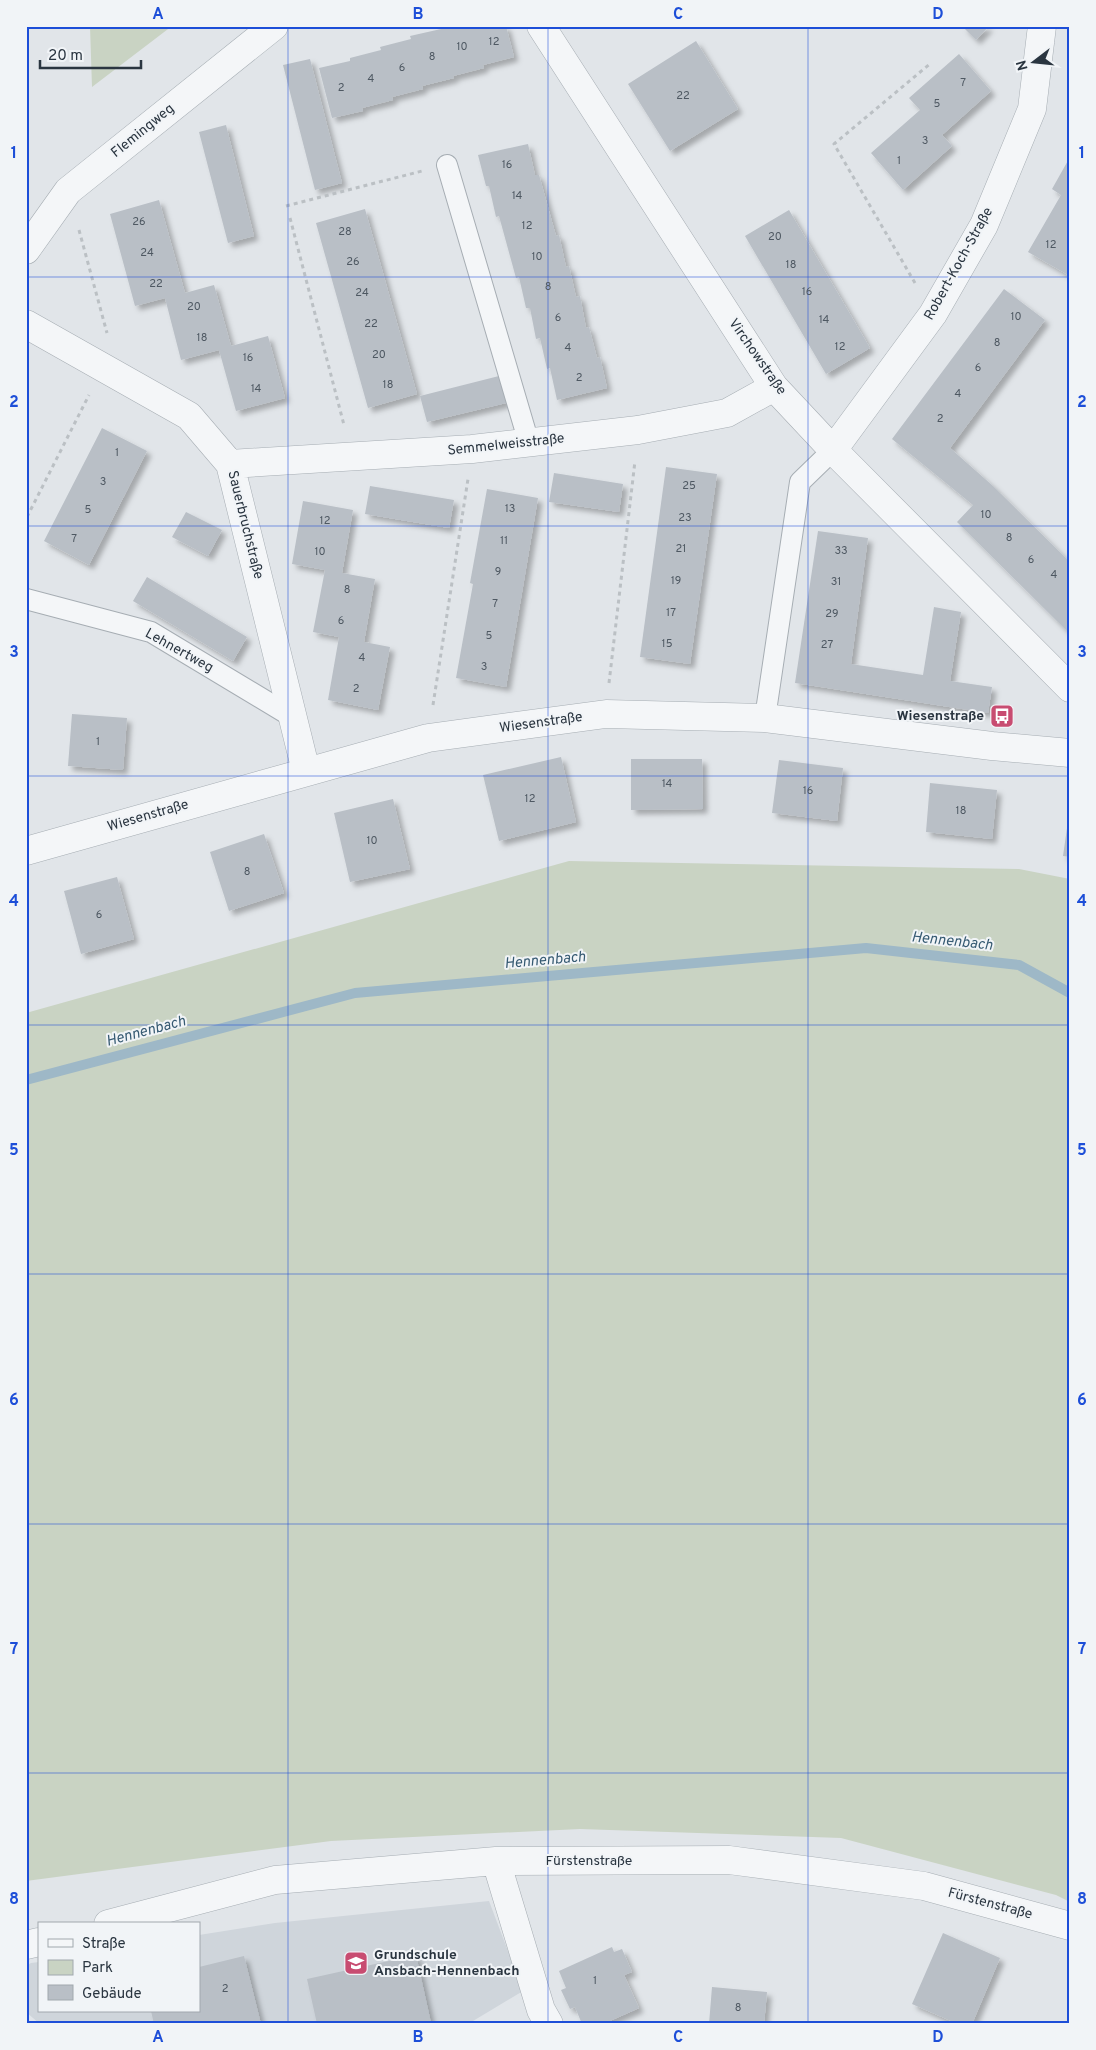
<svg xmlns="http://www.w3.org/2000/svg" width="1096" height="2050" font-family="Overpass,sans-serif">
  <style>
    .built { fill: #cfd5db }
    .green { fill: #c9d3c3 }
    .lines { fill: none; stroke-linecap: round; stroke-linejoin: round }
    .stream { stroke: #9eb8c7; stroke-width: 10 }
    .building { fill: #b9bfc6; filter: url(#shadow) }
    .service-casing { stroke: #a6adb3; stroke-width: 22 }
    .minor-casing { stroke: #a6adb3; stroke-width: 29 }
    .path { stroke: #bbc0c4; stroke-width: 3; stroke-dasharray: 4 4; stroke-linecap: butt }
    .service { stroke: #f4f6f8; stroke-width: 20 }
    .minor { stroke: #f4f6f8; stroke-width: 28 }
    .grid { fill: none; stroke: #1d4ed8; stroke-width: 1; stroke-opacity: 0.55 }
    .labels { text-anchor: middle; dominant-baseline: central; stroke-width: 4; stroke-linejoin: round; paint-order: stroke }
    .number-label { font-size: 11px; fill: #4e5862 }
    .street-label { font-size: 14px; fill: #2a3540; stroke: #f1f4f7 }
    .poi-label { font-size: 14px; font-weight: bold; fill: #2a3540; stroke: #f1f4f7; text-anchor: end }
    .water-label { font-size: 15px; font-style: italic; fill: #365a72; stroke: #f1f4f7 }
    .neatline { fill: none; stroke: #1d4ed8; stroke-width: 2 }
    .grid-label { font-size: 16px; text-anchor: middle; font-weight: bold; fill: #1d4ed8 }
  </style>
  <defs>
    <filter id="shadow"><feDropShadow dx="4.5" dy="4.5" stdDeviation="2.5" flood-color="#0004"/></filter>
  </defs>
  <rect width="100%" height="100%" fill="#e1e5e9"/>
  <path class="built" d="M489,1901L523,1991L473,2021L465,2024H40L26,2012V1966L31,1963L39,1962V2011H199V1935L275,1923Z"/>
  <path class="green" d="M90,26H172L92,87Z
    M569,861L1019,869L1070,879V1902L1056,1895L841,1838L580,1829L331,1841L26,1881V1013Z"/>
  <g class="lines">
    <path class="stream" d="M26,1080L355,993L866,948L1019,965L1070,993"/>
  </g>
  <path class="building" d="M440,26H506L514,57L483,65L484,68L453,76L454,78L422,86L423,89L392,97L393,100L362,108L363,111L332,118L319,68L350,61V58L381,50L380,47L411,39L410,36L441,29Z
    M962,26H989L976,40Z
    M696,41L738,109L670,151L628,84Z
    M959,54L991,91L942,135L952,146L903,190L871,153L920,110L909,98Z
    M310,59L342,183L315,190L283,65Z
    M226,125L254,236L228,243L199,132Z
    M528,144L535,175H539L556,236L559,235L566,267L569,266L576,297L580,296L586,328L589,327L597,358L600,357L607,388L557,400L550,368L547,369L540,338L536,339L530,308H526L519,277L516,278L499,216L496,217L489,186H486L478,155Z
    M1070,157V276L1028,252L1061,195L1052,189Z
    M159,200L185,293L214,285L231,346L268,336L285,398L236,411L219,350L181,360L165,298L135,306L110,214Z
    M365,209L417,394L368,408L316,223Z
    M789,210L870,348L826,374L745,236Z
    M1004,289L1045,320L950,448L993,486L1070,562V634L957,522L973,505L892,439Z
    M499,376L506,403L427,422L420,396Z
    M102,428L147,451L89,565L44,541Z
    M666,467L717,474L690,664L640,657Z
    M554,473L623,484L619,512L549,502Z
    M370,486L454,500L449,528L365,514Z
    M487,489L538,498L506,687L456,678L473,584L470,583Z
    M303,501L353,510L342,573L375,579L364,642L390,647L378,710L328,700L339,637L313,632L325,570L292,564Z
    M186,512L222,530L208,556L172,537Z
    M818,531L868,538L851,664L923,675L934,607L961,612L950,681L992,687L988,713L795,683Z
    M147,577L247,637L233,661L133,601Z
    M72,714L127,718L123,770L68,766Z
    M561,757L576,822L499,841L483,775Z
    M631,759H702L703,809L631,810Z
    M779,760L843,768L837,821L772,813Z
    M930,783L997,790L992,839L926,832Z
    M393,799L410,869L350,882L334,813Z
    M1069,814H1070V857L1063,856Z
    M264,834L284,893L229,911L210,852Z
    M117,877L134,939L81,954L64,891Z
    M943,1933L1000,1958L972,2024H958L912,2004Z
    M612,1947L614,1952L622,1949L632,1972L624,1975L639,2008L603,2024H582L575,2007L570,2009L561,1990L566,1988L559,1971Z
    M416,1955L431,2023L317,2024L307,1979Z
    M244,1956L261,2024H154L151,2011H199V1967Z
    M712,1987L767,1992L764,2024H709Z"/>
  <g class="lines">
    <g class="service-casing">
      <path id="service" d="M447,165L529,443
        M26,599L151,632L294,718
        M765,718L800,482L833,450"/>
    </g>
    <g class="minor-casing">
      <path id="minor" d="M541,26L774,387L833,450L1070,688
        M26,250L68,191L274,26
        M26,324L189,416L230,464L306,771
        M833,450L933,314L984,225L1032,109L1042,26
        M230,464L472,449L638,430L727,413L774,387
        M26,851L428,738L606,714L765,718L992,746L1070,753
        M496,1861L541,2010L549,2024
        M108,1924L275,1880L496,1861L729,1860L924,1886L1070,1926
        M26,1945L39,1942"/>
    </g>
    <path class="path" d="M286,206L422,171
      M290,218L344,425
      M79,230L107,333
      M915,283L834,144L931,63
      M27,517L89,395
      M609,683L635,461
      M433,705L468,479"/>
    <use href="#service" class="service"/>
    <use href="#minor" class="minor"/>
  </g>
  <path class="grid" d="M288,26V2024M548,26V2024M808,26V2024M26,277H1070M26,526H1070M26,776H1070M26,1025H1070M26,1274H1070M26,1524H1070M26,1773H1070"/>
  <defs>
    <g id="bus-square" transform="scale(1.25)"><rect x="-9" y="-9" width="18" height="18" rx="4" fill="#c84c71" stroke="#f1f4f7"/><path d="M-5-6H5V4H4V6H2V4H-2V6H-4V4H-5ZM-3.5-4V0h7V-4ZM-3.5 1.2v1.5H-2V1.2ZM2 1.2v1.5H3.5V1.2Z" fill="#fff"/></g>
    <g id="school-square" transform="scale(1.25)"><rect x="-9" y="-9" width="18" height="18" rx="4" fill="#c84c71" stroke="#f1f4f7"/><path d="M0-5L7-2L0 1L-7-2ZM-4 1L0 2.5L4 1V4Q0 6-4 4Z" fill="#fff"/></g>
  </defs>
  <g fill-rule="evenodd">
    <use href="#bus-square" x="1002" y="716"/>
    <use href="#school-square" x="356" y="1963"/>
  </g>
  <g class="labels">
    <g class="number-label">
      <text x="494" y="42">12</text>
      <text x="462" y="47">10</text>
      <text x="432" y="57">8</text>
      <text x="402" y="68">6</text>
      <text x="371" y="79">4</text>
      <text x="963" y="83">7</text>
      <text x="341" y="88">2</text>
      <text x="683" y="96">22</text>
      <text x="937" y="104">5</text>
      <text x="925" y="141">3</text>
      <text x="899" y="161">1</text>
      <text x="507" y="165">16</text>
      <text x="517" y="196">14</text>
      <text x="139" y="222">26</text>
      <text x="527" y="226">12</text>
      <text x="345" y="232">28</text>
      <text x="775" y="237">20</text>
      <text x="1051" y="245">12</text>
      <text x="147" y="253">24</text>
      <text x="537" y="257">10</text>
      <text x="353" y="262">26</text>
      <text x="791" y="265">18</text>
      <text x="156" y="284">22</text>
      <text x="548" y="287">8</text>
      <text x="807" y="292">16</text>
      <text x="362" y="293">24</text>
      <text x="194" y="307">20</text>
      <text x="1016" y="317">10</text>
      <text x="558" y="318">6</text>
      <text x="824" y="320">14</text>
      <text x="371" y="324">22</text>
      <text x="202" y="338">18</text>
      <text x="997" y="343">8</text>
      <text x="840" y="347">12</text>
      <text x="568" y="348">4</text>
      <text x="379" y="355">20</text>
      <text x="248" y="358">16</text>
      <text x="978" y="368">6</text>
      <text x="579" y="378">2</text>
      <text x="388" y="385">18</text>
      <text x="256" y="389">14</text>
      <text x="958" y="394">4</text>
      <text x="940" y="419">2</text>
      <text x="117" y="453">1</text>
      <text x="103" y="482">3</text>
      <text x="689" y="486">25</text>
      <text x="510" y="509">13</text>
      <text x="88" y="510">5</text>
      <text x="986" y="515">10</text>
      <text x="685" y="518">23</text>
      <text x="325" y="521">12</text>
      <text x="1009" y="538">8</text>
      <text x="74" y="539">7</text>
      <text x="504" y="541">11</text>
      <text x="681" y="549">21</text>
      <text x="841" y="551">33</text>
      <text x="320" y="552">10</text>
      <text x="1031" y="560">6</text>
      <text x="498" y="572">9</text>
      <text x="1054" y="575">4</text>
      <text x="676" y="581">19</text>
      <text x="836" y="582">31</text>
      <text x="347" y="590">8</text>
      <text x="495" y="604">7</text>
      <text x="671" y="613">17</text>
      <text x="832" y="614">29</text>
      <text x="341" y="621">6</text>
      <text x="489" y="636">5</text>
      <text x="667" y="644">15</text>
      <text x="827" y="645">27</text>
      <text x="362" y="658">4</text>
      <text x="484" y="667">3</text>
      <text x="356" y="689">2</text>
      <text x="98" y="742">1</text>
      <text x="667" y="784">14</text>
      <text x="808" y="791">16</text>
      <text x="530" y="799">12</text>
      <text x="961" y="811">18</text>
      <text x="372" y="841">10</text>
      <text x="247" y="872">8</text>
      <text x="99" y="915">6</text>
      <text x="595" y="1981">1</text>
      <text x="225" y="1989">2</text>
      <text x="738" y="2008">8</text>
    </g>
    <g class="street-label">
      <text transform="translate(143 131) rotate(-39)">Flemingweg</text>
      <text transform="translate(959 264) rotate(-61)">Robert-Koch-Straße</text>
      <text transform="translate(757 357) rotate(55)">Virchowstraße</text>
      <text transform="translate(506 445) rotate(-6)">Semmelweisstraße</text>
      <text transform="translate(245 525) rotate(76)">Sauerbruchstraße</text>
      <text transform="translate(179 651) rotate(29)">Lehnertweg</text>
      <text transform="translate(541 723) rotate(-8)">Wiesenstraße</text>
      <text transform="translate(148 816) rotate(-16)">Wiesenstraße</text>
      <text x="589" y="1861">Fürstenstraße</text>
      <text transform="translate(990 1904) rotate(15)">Fürstenstraße</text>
    </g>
    <g class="poi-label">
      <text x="984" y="716">Wiesenstraße</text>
      <text x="374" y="1955" text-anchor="start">Grundschule<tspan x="374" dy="16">Ansbach-Hennenbach</tspan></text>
    </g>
    <g class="water-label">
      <text transform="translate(952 942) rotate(6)">Hennenbach</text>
      <text transform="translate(545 961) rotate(-5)">Hennenbach</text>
      <text transform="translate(146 1032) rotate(-15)">Hennenbach</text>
    </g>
  </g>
  <rect width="1096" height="2050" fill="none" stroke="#f1f4f7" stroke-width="55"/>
  <rect x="38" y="1922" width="162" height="90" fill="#f1f4f7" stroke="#a1a8ae"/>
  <rect x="48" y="1939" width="25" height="8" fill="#f4f6f8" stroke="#a1a8ae"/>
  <text x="82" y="1948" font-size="15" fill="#2a3540">Straße</text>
  <rect x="48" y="1960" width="25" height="15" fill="#c9d3c3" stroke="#a1a8ae"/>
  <text x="82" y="1972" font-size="15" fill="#2a3540">Park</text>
  <rect x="48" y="1985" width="25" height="15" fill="#b9bfc6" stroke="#a1a8ae"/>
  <text x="82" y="1998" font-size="15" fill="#2a3540">Gebäude</text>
  <g transform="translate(1034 62) rotate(254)" stroke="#f1f4f7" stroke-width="4" paint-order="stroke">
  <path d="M0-4L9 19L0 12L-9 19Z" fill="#2a3540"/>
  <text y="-8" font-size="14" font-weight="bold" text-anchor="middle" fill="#2a3540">N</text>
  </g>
  <path d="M40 60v8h101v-8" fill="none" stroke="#2a3540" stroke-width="2.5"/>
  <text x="48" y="60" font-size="15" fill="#2a3540" stroke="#f1f4f7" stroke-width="4" paint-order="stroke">20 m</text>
  <rect x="28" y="28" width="1040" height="1994" class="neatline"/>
  <g class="grid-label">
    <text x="158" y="19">A</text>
    <text x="418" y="19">B</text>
    <text x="678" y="19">C</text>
    <text x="938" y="19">D</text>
    <text x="14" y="158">1</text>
    <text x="1082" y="158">1</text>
    <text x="14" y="407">2</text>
    <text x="1082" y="407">2</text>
    <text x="14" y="657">3</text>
    <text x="1082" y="657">3</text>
    <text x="14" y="906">4</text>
    <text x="1082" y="906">4</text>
    <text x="14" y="1155">5</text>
    <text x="1082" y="1155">5</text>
    <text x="14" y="1405">6</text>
    <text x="1082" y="1405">6</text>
    <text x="14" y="1654">7</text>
    <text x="1082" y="1654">7</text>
    <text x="14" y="1904">8</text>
    <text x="1082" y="1904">8</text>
    <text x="158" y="2042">A</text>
    <text x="418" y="2042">B</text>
    <text x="678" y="2042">C</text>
    <text x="938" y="2042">D</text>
  </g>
</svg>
